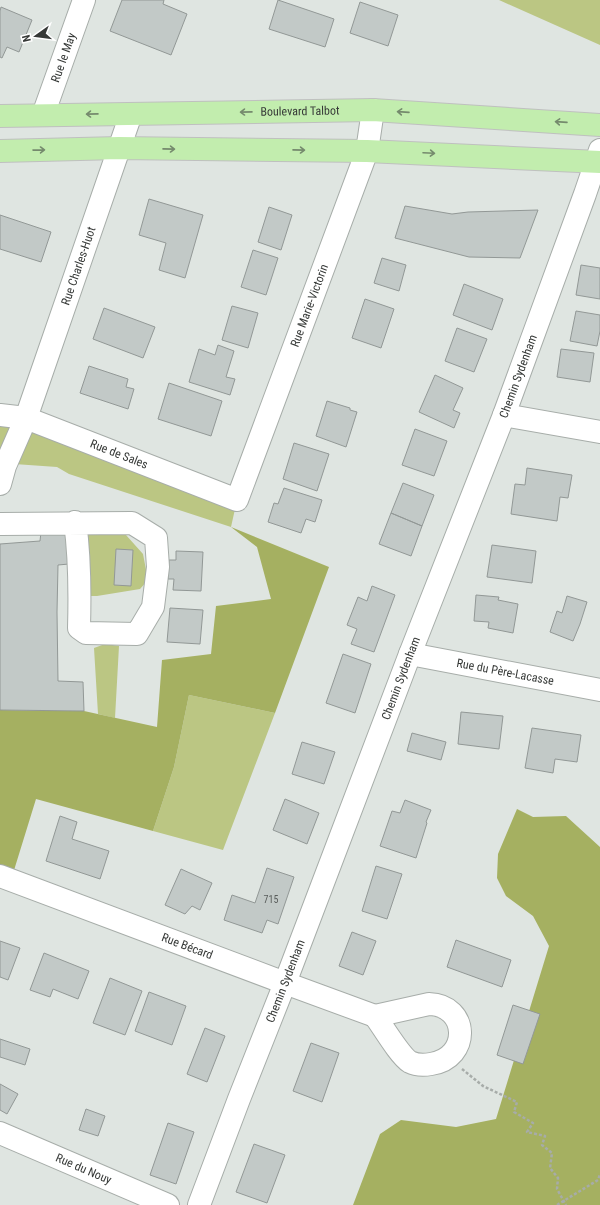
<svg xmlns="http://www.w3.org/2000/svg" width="600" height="1205" font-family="'Roboto Condensed',sans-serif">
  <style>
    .green { fill: #bbc683 }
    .forest { fill: #a5b061 }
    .building { fill: #c2c9c7; stroke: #929896 }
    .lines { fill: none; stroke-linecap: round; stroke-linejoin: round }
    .minor-casing { stroke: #a7ada9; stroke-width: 24 }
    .major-casing { stroke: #bfc0bf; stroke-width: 24 }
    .path { stroke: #a7aca9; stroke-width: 2.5; stroke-dasharray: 3 2; stroke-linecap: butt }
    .minor { stroke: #fff; stroke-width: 22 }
    .major { stroke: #c2edae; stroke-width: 22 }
    .oneway { stroke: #758a6d }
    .labels { text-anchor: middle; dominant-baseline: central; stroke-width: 3; stroke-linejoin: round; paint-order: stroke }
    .number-label { font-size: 10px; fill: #595d5b }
    .street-label { font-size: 12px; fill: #363937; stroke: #fff }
  </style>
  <rect width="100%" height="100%" fill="#dfe5e1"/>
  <path class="green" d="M499,0H600V45Z
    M0,415L237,500L231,527L69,474L57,467L0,463Z
    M89,528L126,535L143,554L148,580L140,589L97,596H87L69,564Z
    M105,644L119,646L115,718L98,714L94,648Z
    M189,695L275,713L223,850L153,831L174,767Z"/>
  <path class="forest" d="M231,527L329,567L275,713L189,695L174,767L153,831L36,799L11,880L0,877V710L84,711L157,727L162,660L211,654L216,606L271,599L257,547Z
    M517,809L533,817L566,816L600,847V1205H353L380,1134L401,1120L456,1127L496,1119L549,946L533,916L506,896L497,878L498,854Z"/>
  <path class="building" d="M122,0H164L163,4L187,14L171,55L110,31Z
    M278,0L334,19L325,47L269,29Z
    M360,2L398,15L388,46L350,33Z
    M1,7L32,20L19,52L7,47L2,58L0,57V11Z
    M149,199L203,215L185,278L159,270L166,243L139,235Z
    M405,206L452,214L468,212L538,210L520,258L469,257L395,238Z
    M269,207L292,215L281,250L258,242Z
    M0,215L51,232L41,262L0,249Z
    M253,250L278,258L266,295L241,287Z
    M382,258L406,265L399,291L374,283Z
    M581,265L600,268V299L576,295Z
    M464,284L503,299L492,330L453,315Z
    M365,299L394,309L381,348L352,338Z
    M232,306L258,313L248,348L222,340Z
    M104,308L155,327L143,358L93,339Z
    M576,311L600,315V331L597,346L570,341Z
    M457,328L487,339L474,372L445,361Z
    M218,345L234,351L226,377L235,379L230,395L189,382L199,349L215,355Z
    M561,349L594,353L590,382L557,377Z
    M89,366L128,379L126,387L134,389L128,409L80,393Z
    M435,375L463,388L453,410L460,413L454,428L419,412Z
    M169,383L222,401L211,436L158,419Z
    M327,401L350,408V410L357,412L346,447L316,436Z
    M415,429L447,441L434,476L402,465Z
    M294,443L329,454L317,491L283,479Z
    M527,468L572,475L568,498L560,497L557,521L511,514L515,484L525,485Z
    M403,483L434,495L422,526L391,513Z
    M284,488L322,500L315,522L306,519L301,533L268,522L274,503L278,504Z
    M391,513L422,526L411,556L379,544Z
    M68,531L69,564L58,565L57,612L58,681L83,682L84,711L0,710V544L40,541L41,532Z
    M492,545L536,551L532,583L487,577Z
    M116,549L133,550L131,586L114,585Z
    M176,551L203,552L201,591L173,590L174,579H168L169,560H176Z
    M372,586L395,595L374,652L351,644L357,629L347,625L358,597L367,601Z
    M476,595L499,597L498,600L518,604L513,633L488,628L489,622L474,621Z
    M567,596L587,602L580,624L573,641L550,632L557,611L562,613Z
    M170,608L203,610L200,644L167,642Z
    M343,654L371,664L355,713L326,703Z
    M461,712L503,716L499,749L458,744Z
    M532,728L581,735L577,762L555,759L553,773L525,768Z
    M412,733L446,742L441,760L407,751Z
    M302,742L335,752L324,784L292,774Z
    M285,799L319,813L307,844L273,830Z
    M405,800L431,810L426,822L427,823L416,858L380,846L392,811L400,813Z
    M60,816L77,822L72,839L109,851L100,879L46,861Z
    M376,866L402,874L387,919L362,911Z
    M267,868L294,877L278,924L267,920L262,933L224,920L232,895L255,903Z
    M181,869L212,883L200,910L192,906L185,914L165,905Z
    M352,932L376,941L363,975L339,966Z
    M456,940L511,960L502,987L447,967Z
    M0,941L20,948L8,980L0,977Z
    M44,953L89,971L78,999L53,989L50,997L30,990Z
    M110,978L142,991L125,1035L93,1023Z
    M149,992L186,1006L172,1045L135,1031Z
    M513,1005L540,1014L523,1064L497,1055Z
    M205,1028L225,1036L207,1082L187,1074Z
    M0,1039L30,1049L25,1065L0,1057Z
    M311,1043L339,1053L322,1102L293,1091Z
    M0,1084L18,1094L7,1114L0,1110Z
    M86,1109L105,1116L98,1136L79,1130Z
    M168,1123L194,1132L176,1184L150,1175Z
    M254,1144L285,1155L267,1203L236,1192Z"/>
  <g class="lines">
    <g class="minor-casing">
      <g id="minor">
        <path id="s1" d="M43,115L84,0"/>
        <path id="s2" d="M0,415L26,418L237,500L367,151L373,110"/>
        <path d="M504,415L600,432"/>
        <path id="s3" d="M0,484L5,466L26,418L131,114"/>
        <path d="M0,524L132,523L156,538L158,567L153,607L137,634L86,633L79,628C80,593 80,558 75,522"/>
        <path id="s4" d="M410,654L600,690"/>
        <path id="s5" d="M0,876L285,983L375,1016"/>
        <path d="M429,1004C469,1005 471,1058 431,1064C425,1065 416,1065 410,1062C400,1056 383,1027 375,1016Z"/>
        <path id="s6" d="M0,1133L168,1205"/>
        <path id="s7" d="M199,1205L239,1099L285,983L410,654L504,415L585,194L600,150"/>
      </g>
    </g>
    <g class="major-casing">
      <g id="major">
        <path id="s8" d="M0,116L373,110L600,125"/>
        <path d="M0,151L119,148L367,151L600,162"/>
      </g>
    </g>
    <path class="path" d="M462,1069L483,1086L517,1102L514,1112L533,1123L527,1132L545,1136L542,1145L552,1153L550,1168L558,1178L557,1189L566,1205
      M557,1205L598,1180L600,1174"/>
    <use href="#minor" class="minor"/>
    <use href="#major" class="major"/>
  </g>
  <defs><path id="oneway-shaft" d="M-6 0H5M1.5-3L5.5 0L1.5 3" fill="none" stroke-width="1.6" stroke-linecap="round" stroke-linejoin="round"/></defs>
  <g class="oneway">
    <use href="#oneway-shaft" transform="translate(246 112) rotate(179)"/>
    <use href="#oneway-shaft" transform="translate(403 112) rotate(-176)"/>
    <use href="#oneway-shaft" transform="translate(92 114) rotate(179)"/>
    <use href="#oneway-shaft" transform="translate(561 122) rotate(-176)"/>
    <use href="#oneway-shaft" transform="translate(169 149) rotate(1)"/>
    <use href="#oneway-shaft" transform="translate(39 150) rotate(-1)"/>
    <use href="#oneway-shaft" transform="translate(299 150) rotate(1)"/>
    <use href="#oneway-shaft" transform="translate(429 153) rotate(3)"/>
  </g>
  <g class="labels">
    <g class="number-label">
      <text x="271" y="899">715</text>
    </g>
    <g class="street-label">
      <text stroke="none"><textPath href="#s1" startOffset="61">Rue le May</textPath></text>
      <text stroke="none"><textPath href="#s8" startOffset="300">Boulevard Talbot</textPath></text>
      <text stroke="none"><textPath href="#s3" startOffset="232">Rue Charles-Huot</textPath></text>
      <text stroke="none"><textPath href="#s2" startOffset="460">Rue Marie-Victorin</textPath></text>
      <text stroke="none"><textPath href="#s7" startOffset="888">Chemin Sydenham</textPath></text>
      <text stroke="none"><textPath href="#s2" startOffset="126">Rue de Sales</textPath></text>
      <text stroke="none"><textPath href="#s4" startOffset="97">Rue du Père-Lacasse</textPath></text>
      <text stroke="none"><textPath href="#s7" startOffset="564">Chemin Sydenham</textPath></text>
      <text stroke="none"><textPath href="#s5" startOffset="200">Rue Bécard</textPath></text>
      <text stroke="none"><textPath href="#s7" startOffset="240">Chemin Sydenham</textPath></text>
      <text stroke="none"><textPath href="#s6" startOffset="91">Rue du Nouy</textPath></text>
    </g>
  </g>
  <g transform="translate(36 36) rotate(256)" stroke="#ffffff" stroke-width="3" paint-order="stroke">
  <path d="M0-3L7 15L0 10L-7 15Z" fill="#363937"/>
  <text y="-6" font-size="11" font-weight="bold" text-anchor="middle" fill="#363937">N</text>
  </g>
</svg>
